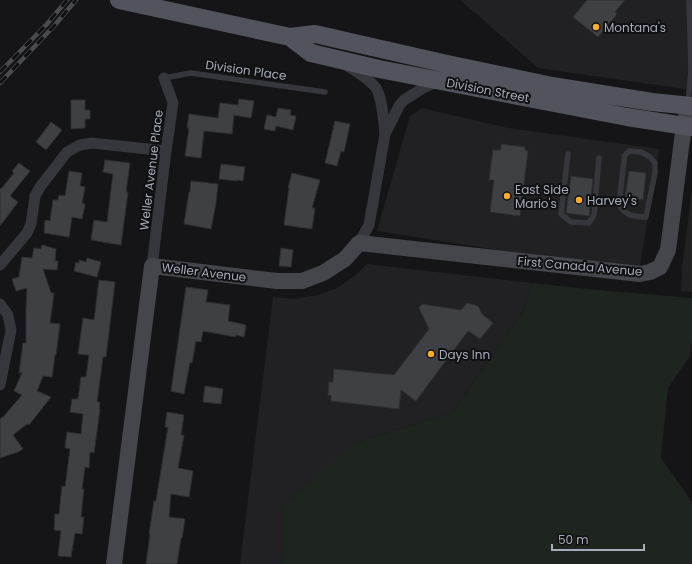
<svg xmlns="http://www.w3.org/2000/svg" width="692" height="564" font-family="Poppins,sans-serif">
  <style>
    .built { fill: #212124 }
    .green { fill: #1d251e }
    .building { fill: #3f4044; stroke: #2f2f33 }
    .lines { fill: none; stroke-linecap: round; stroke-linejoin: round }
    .lane { stroke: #36373c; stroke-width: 5.5 }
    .street { stroke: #36373c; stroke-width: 11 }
    .secondary { stroke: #44464c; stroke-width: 16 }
    .primary { stroke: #51545c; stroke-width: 18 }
    .rail-casing { stroke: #494b51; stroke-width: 4.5 }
    .rail { stroke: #101012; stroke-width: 3; stroke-dasharray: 9; stroke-linecap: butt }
    .poi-dot { fill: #fead26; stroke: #101012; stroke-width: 1.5 }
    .labels { text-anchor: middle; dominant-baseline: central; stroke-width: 4; stroke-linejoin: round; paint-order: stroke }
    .poi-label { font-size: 12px; fill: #a6acb8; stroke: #101012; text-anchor: start }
    .street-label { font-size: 12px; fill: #a6acb8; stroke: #101012 }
  </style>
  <rect width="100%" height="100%" fill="#151517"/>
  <path class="built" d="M460,0H692V90L538,68Z
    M422,108L508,128L659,149L639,272L377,231L410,116Z
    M692,190V292L681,291L682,268Z
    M367,264L532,283L525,308L452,413L357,442L286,564H240L273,297L294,299L318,295L339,287L353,277Z"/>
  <path class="green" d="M532,283L598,290L692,298V341L690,356L668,388L661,458L692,502V564H285L283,530L284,505L357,442L452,413L525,308Z"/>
  <path class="building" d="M587,0H625L615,12L617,14L598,37L573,17Z
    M239,99L254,101L251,118L234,115L232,134L204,131L201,158L185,156L189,128H187L189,114L218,118L220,103L238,105Z
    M71,100H85V110H90V119H85V128L71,129Z
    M278,108L291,110L290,115L296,116L293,130L276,126L275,131L264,129L267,115L276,117Z
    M335,121L350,124L344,152L341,151L337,166L325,163Z
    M51,122L62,130L46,150L36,142Z
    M501,144L525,147V150L528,151L520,216L490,212L494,180H489L493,150H501Z
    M105,160L130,163L126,192H128L121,245L91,240L94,220L107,222L113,174L103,172Z
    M19,163L30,171L10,196L18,202L0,226V188L1,189L14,173L12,171Z
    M221,164L245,167L243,181L237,180V181L219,179Z
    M69,171L82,173L80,186L85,187L82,203L85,204L82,219L72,217L69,237L44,233L45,220L50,221L53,200H58L59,195L65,196Z
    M629,171L646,173L643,200L625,198Z
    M292,173L320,180L312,208H315L312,229L284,225L289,188H288Z
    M571,176L593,179L589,216L566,213Z
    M191,181L218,184L216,203L211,229L184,224L189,192H190Z
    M42,245L56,249L55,261H58L57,270L43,269L51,293H54L50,323L60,324L56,355H55L52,377L43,376L37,391L51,397L29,425L27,424L13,435L23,449L18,452L0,458V419L4,416L22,395L14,391L22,373H19L23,343H26V309L27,288L16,291L12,279L19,277L22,257L32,258L34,248L41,249Z
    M281,248L293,250L291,267L279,266Z
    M87,258L101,262L97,277L74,271L76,262L79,263V260L86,262Z
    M99,280L115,282L106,357H103L97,402H100L99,409H100L94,453L90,452L89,468L85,467L82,489H84L81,517H84L82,534L75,533L71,557L58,556L61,531L54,530L55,514H59L62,486L65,487L70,449L65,448L67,432L81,434L83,414L70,412L72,399H78L81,377H86L89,355L78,354L83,318L94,320Z
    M186,287L208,290L206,302L230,305L228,321L246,325L244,337L236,335L235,337L203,331L201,342L196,341L192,363L190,362L184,394L171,391Z
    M467,303L478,306L482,314L493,323L480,339L468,331L416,401L401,390L399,409L331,401V395H328L329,382H333L334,369L394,375L429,329L419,308L422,304L461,310Z
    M205,386L223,389L221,404L203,402Z
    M167,412L184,415L181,435H184L178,468L193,471L189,497L171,494L169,517L185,519L182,538H181L177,564H146L150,534H149L154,501H156L168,427H165Z"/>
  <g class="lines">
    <path class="lane" d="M164,78L191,73L325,92
      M688,104L691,70L689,0
      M629,151L641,152L650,157L655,163V173L646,217C633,216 627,217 619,205L624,160L625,155Z
      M568,154L561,214L571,222L589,223L594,215L599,158"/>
    <path class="street" d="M349,67C356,71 371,81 376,88C383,100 383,120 385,134
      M359,243L369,225L385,134L399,106L404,100L423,88L439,81
      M0,265L27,233L31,224L35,196L40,187L67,152L80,145L92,143L166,151
      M152,266L166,151L173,103L164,78
      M0,304L8,315L11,330L0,385"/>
    <path class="secondary" d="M114,564L152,266L277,281H302L323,273L345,259L359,243L640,274L650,272L660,267L668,250L682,140L688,106"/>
    <path class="primary" d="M119,0L290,37L315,34L447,64L552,86L652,102L692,106
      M290,37L311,53L379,69L627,117L692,127"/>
    <g class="rail-casing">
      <path id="rail" d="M0,72L47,24L67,0
        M0,83L54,26L76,0"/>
    </g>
    <use href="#rail" class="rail"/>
  </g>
  <g class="poi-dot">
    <circle cx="596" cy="27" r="4"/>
    <circle cx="507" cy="196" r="4"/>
    <circle cx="579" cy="200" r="4"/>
    <circle cx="431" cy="354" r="4"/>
  </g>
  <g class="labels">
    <g class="poi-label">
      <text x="604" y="27">Montana's</text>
      <text x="515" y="189">East Side<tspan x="515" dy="14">Mario's</tspan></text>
      <text x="587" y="200">Harvey's</text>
      <text x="439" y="354">Days Inn</text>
    </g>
    <g class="street-label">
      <text transform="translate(246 70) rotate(8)">Division Place</text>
      <text transform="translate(488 90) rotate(11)">Division Street</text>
      <text transform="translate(151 170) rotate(-83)">Weller Avenue Place</text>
      <text transform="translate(580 266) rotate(5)">First Canada Avenue</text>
      <text transform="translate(204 272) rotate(7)">Weller Avenue</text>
    </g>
  </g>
  <path d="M552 544v6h92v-6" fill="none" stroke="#a6acb8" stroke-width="2"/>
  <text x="558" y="544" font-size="12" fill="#a6acb8" stroke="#101012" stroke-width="3" paint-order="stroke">50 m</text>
</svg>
